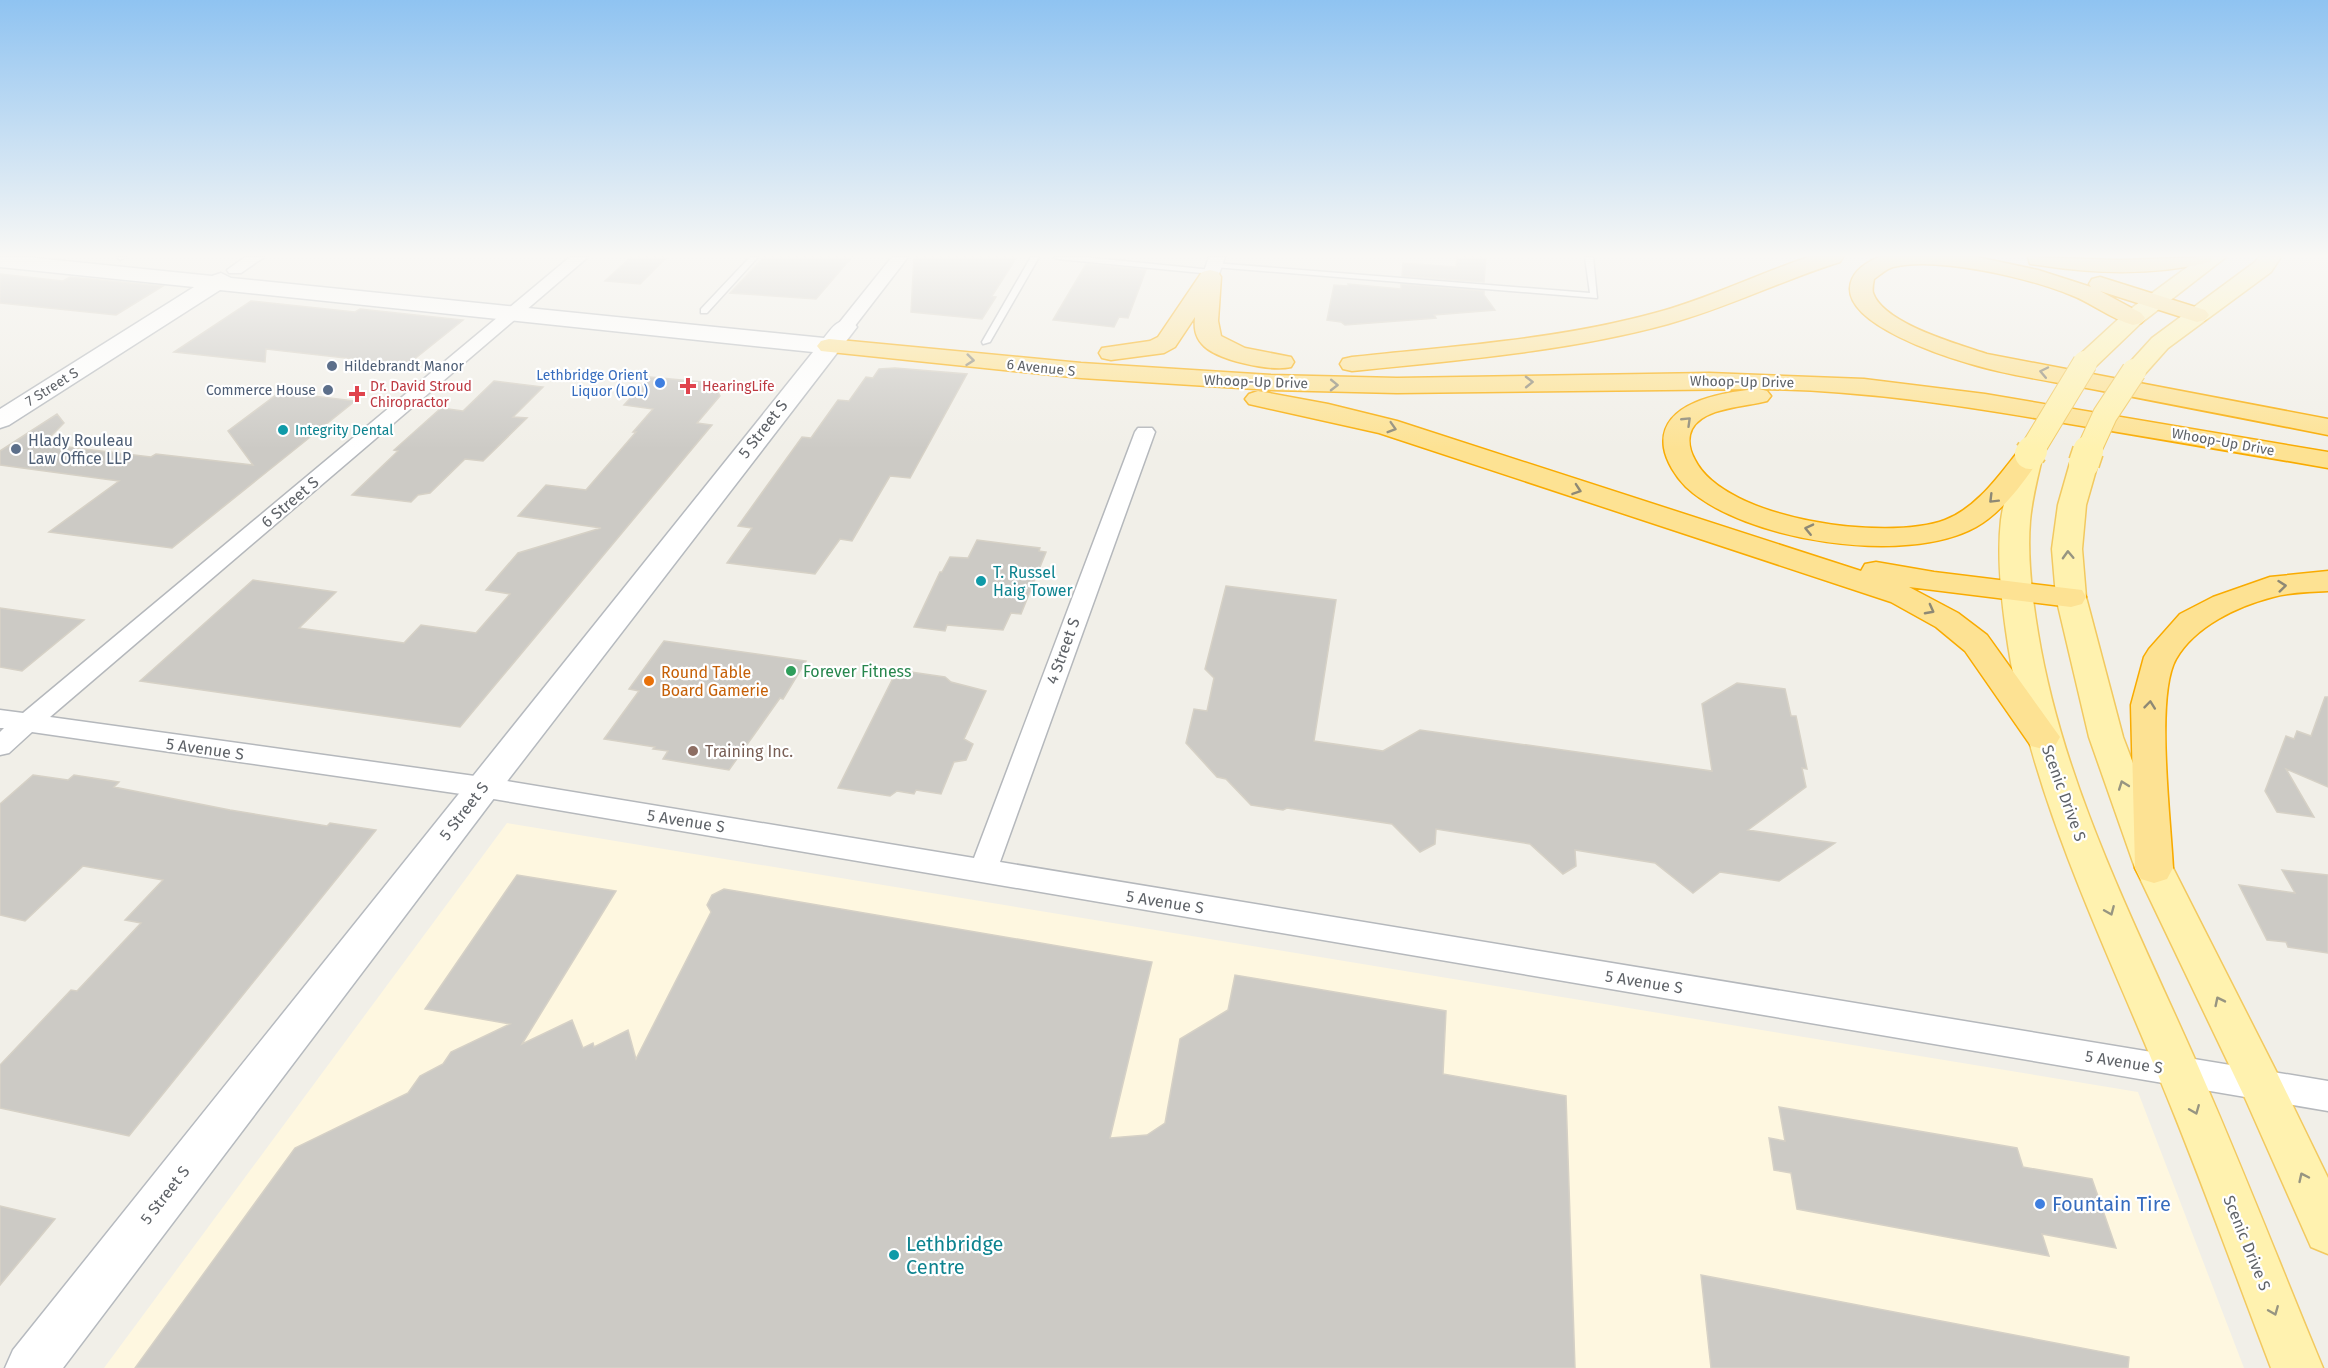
<svg xmlns="http://www.w3.org/2000/svg" width="2328" height="1368" font-family="'Fira Sans',sans-serif">
  <style>
    .commercial { fill: #fef7e0 }
    .building { fill: #cccac5; stroke: #d6d1c6; stroke-width: 1.5 }
    .lines { fill: none; stroke-linecap: round; stroke-linejoin: round }
    .lane-casing { stroke: #b5b8bc; stroke-width: 3 }
    .street-casing { stroke: #b5b8bc; stroke-width: 3 }
    .secondary-casing { stroke: #b6babf; stroke-width: 3 }
    .primary-casing { stroke: #f2c960; stroke-width: 3 }
    .highway-casing { stroke: #f9ab00; stroke-width: 3 }
    .lane { fill: #fff; fill-rule: evenodd }
    .street { fill: #fff; fill-rule: evenodd }
    .secondary { fill: #fff; fill-rule: evenodd }
    .primary { fill: #fff2af; fill-rule: evenodd }
    .highway { fill: #fde293; fill-rule: evenodd }
    .primary-bridge-far1-casing { stroke: #f2c960; stroke-width: 26; stroke-linecap: butt }
    .primary-bridge-casing { stroke: #f2c960; stroke-width: 33; stroke-linecap: butt }
    .primary-bridge-far1 { stroke: #fff2af; stroke-width: 24 }
    .primary-bridge { stroke: #fff2af; stroke-width: 30 }
    .oneway { stroke: #8e8975 }
    .oneway2 { stroke: #979581 }
    .service-dot { fill: #5c6f8a; stroke: #fff; stroke-width: 2 }
    .shop-dot { fill: #3f7fe0; stroke: #fff; stroke-width: 2 }
    .health-dot { fill: #e0444e; stroke: #fff; stroke-width: 2 }
    .culture-dot { fill: #0f9aa8; stroke: #fff; stroke-width: 2 }
    .leisure-dot { fill: #2e9e5b; stroke: #fff; stroke-width: 2 }
    .food-dot { fill: #e8710a; stroke: #fff; stroke-width: 2 }
    .education-dot { fill: #8d6e63; stroke: #fff; stroke-width: 2 }
    .labels { text-anchor: middle; dominant-baseline: central; stroke-width: 4.5; stroke-linejoin: round; paint-order: stroke }
    .far-service-label { font-size: 14px; fill: #4e5e75; stroke: #fff; text-anchor: start }
    .far-street-label { font-size: 14px; fill: #5f6368; stroke: #fff }
    .far-shop-label { font-size: 14px; fill: #366cbe; stroke: #fff; text-anchor: end }
    .far-health-label { font-size: 14px; fill: #be3a42; stroke: #fff; text-anchor: start }
    .far-culture-label { font-size: 14px; fill: #0d838f; stroke: #fff; text-anchor: start }
    .street-label { font-size: 16px; fill: #5f6368; stroke: #fff }
    .service-label { font-size: 16px; fill: #4e5e75; stroke: #fff; text-anchor: start }
    .culture-label { font-size: 16px; fill: #0d838f; stroke: #fff; text-anchor: start }
    .leisure-label { font-size: 16px; fill: #27864d; stroke: #fff; text-anchor: start }
    .food-label { font-size: 16px; fill: #c56008; stroke: #fff; text-anchor: start }
    .education-label { font-size: 16px; fill: #785e54; stroke: #fff; text-anchor: start }
    .near-shop-label { font-size: 20px; fill: #366cbe; stroke: #fff; text-anchor: start }
    .near-culture-label { font-size: 20px; fill: #0d838f; stroke: #fff; text-anchor: start }
  </style>
  <rect width="100%" height="100%" fill="#f1efe8"/>
  <path class="commercial" d="M507,823L2138,1092L2244,1368H104Z"/>
  <path class="building" d="M631,257H667L640,284L605,281Z
    M764,257H852L816,299L730,293Z
    M914,257H1017L992,296L996,297L982,319L911,312Z
    M1457,257H1486L1484,282L1402,276L1403,263L1456,267Z
    M1086,264L1146,270L1128,318L1119,317L1114,327L1053,320Z
    M0,274L63,281L70,277L163,286L116,315L0,303Z
    M1348,284L1401,289V284L1484,291V295L1495,310L1434,315L1436,318L1345,325L1341,322L1327,320L1334,285L1348,286Z
    M251,301L355,312L360,309L463,320L407,365L266,349L265,362L174,352Z
    M895,368L967,374L910,478L890,476L852,541L840,539L815,574L727,563L752,528L738,526L802,437L811,438L838,400L849,401L866,377L873,378L879,369Z
    M650,377L713,383L720,396L697,423L712,425L460,727L140,681L253,580L336,592L299,628L404,643L421,625L476,633L510,594L486,590L518,553L601,528L518,516L546,485L586,490L636,432H633L653,409L624,405Z
    M494,381L543,387L513,417L527,418L483,461L465,459L430,493L418,495L411,502L352,495L398,451L394,450L441,408L463,411Z
    M280,392L355,401L172,548L49,532L119,481L0,465V451L57,414L64,423L43,444L151,457L156,454L253,465L228,431Z
    M977,540L1040,548L1039,551L1046,552L1021,614L1011,613L1003,630L947,625L945,631L914,627L940,572H942L950,557L968,558Z
    M1226,586L1336,600L1314,741L1383,751L1420,730L1712,771L1702,704L1737,683L1785,689L1791,716H1796L1807,769L1802,768L1806,787L1748,830L1835,843L1779,881L1720,872L1693,893L1655,863L1575,850L1576,866L1563,874L1530,844L1436,829L1435,844L1420,852L1392,824L1287,808L1283,810L1251,805L1226,779L1217,777L1186,743L1194,709L1207,711L1214,678L1205,669Z
    M0,608L84,620L22,671L0,667Z
    M664,641L806,661L783,699L780,698L729,770L663,759L668,751L653,749L655,747L604,739L639,691L629,689Z
    M897,670L945,677L951,682L986,691L964,739L973,744L966,760L954,762L941,794L916,790L914,794L897,791L890,796L838,788Z
    M2325,697H2328V787L2286,769L2314,817L2277,812L2265,791L2286,736L2294,739L2297,731L2311,736Z
    M33,775L68,780L74,775L119,782L114,787L230,810L327,826L330,823L376,830L129,1136L0,1108V1065L71,990L77,991L141,923L125,920L163,880L83,866L25,921L0,915V804Z
    M2282,870L2328,875V953L2288,947L2286,942L2267,940L2239,885L2295,893Z
    M517,875L616,891L522,1044L572,1020L583,1048L593,1043L594,1047L628,1030L636,1059L711,912L707,905L712,895L724,889L1152,962L1110,1138L1147,1135L1165,1123L1180,1039L1228,1010L1235,975L1446,1011L1443,1074L1566,1096L1575,1368H135L295,1148L408,1093L420,1076L443,1064L451,1052L510,1024L425,1009Z
    M1779,1107L2017,1148L2023,1167L2092,1179L2116,1248L2042,1234L2049,1256L1797,1209L1791,1173L1774,1170L1769,1138L1785,1141Z
    M0,1206L55,1219L0,1285Z
    M1701,1275L2129,1357L2128,1368H1711Z"/>
  <g class="lines">
    <g class="lane-casing">
      <path id="lane" d="M117,257H126L120,260Z
        M750,257H758L707,313H701V309Z
        M1031,257H1039L990,342L983,344L982,342Z
        M1054,257H1084L1212,270L1216,272L1212,274L1058,259Z
        M1585,257H1593L1597,298L1214,267L1210,265L1214,263L1590,293Z"/>
    </g>
    <g class="street-casing">
      <path id="street" d="M245,257H264L241,273H229L227,270Z
        M570,257H588L50,717L482,777L974,858L1135,432L1138,428H1152L1155,432L1000,862L2328,1081V1111L482,797L32,732L9,753L0,755V732L4,728H0V710L23,713Z
        M892,257H908L851,331H839L837,327L839,323Z
        M1209,257H1225L1218,277L1210,282L1202,277Z"/>
    </g>
    <g class="secondary-casing">
      <path id="secondary" d="M0,257H26L212,276L221,273L231,278L824,338C833,327 837,318 853,322L857,327L495,797L63,1368H5L13,1350L813,352L220,290L9,425L0,428V409L194,287L0,267Z"/>
    </g>
    <g class="primary-casing">
      <path id="primary" d="M2201,257H2226L2141,323L2094,368L2085,370L2076,368L2073,363L2076,358L2125,313Z
        M2259,257H2281L2271,272L2168,348L2143,376L2134,378L2125,376L2122,371L2152,338L2255,262Z
        M2030,446L2039,448L2043,454C2038,476 2032,498 2030,521C2027,557 2032,597 2038,633C2063,786 2136,925 2198,1066C2242,1166 2281,1267 2323,1368H2271C2233,1269 2197,1168 2156,1070C2097,927 2027,786 2006,631C2001,595 1997,556 2001,520C2004,498 2011,476 2017,454L2021,448Z
        M2084,455L2094,457L2098,463L2086,505L2082,549L2086,597L2123,737L2173,868L2276,1071L2328,1178V1254L2311,1247L2245,1098L2135,868L2089,737L2056,597L2052,549L2058,505L2070,463L2074,457Z"/>
    </g>
    <g class="highway-casing">
      <path id="highway" d="M1809,257H1843L1840,262C1782,280 1727,308 1668,324C1565,352 1458,360 1352,371L1343,369L1340,364L1343,359L1352,357C1453,346 1556,340 1655,313C1708,299 1757,274 1809,257Z
        M1879,257H1977L2038,270L2091,287L2089,284L2092,279L2100,277L2205,310L2209,315L2205,320L2197,322L2100,291L2141,313L2145,318L2141,323L2133,325C2111,319 2092,303 2071,295C2029,278 1937,256 1893,267C1886,269 1880,275 1874,279C1873,284 1872,289 1873,293C1884,324 1958,344 1987,354L2328,419V435C2249,419 2170,404 2092,389C2052,381 2010,376 1971,364C1943,356 1848,325 1850,288C1851,272 1865,263 1879,257Z
        M2028,257L2120,260L2213,257L2210,262C2153,276 2096,274 2038,265L2030,264Z
        M1210,270L1218,272L1221,277L1218,321L1221,336L1245,348L1291,357L1294,362L1291,367C1271,372 1215,360 1202,344C1195,336 1194,328 1195,317L1175,347L1164,353L1111,360L1102,358L1099,353L1102,348L1150,341L1158,337L1202,272Z
        M829,339L1081,363L1271,375L1397,378L1709,373L1864,379L1985,394L2328,452V468C2244,453 2160,439 2076,425C1970,407 1866,390 1759,389L1767,391L1771,396L1767,401C1746,407 1704,407 1692,429C1687,439 1690,451 1695,460C1725,520 1887,542 1945,520C1978,507 1999,475 2021,448L2030,446L2039,448L2043,454C2025,480 2004,511 1976,527C1906,566 1744,541 1686,487C1676,477 1666,461 1664,448C1657,402 1724,392 1757,389L1397,393L1271,390L1081,378L821,351L817,346L821,341Z
        M1258,391L1328,404L1397,421L1861,571L1865,564L1876,562L1934,572L2082,590L2086,597L2082,604L2071,607L1909,587L1958,613L1987,635L2060,737L2055,746L2043,749L2031,746L1965,651L1936,627L1891,602L1379,433L1249,404L1245,399L1249,394Z
        M2328,571V591C2310,592 2291,592 2273,597C2238,606 2195,626 2176,659C2155,696 2171,822 2173,868L2167,879L2154,883L2141,879L2135,868L2131,705L2144,657L2149,649L2180,614L2213,597L2270,577Z"/>
    </g>
    <use href="#lane" class="lane"/>
    <use href="#street" class="street"/>
    <use href="#secondary" class="secondary"/>
    <use href="#primary" class="primary"/>
    <use href="#highway" class="highway"/>
    <g class="primary-bridge-far1-casing">
      <path id="primary-bridge-far1" d="M2031,452L2085,363
        M2088,452L2105,415L2134,371"/>
    </g>
    <g class="primary-bridge-casing">
      <path id="primary-bridge" d="M2030,454L2032,451
        M2084,463L2088,451"/>
    </g>
    <use href="#primary-bridge-far1" class="primary-bridge-far1"/>
    <use href="#primary-bridge" class="primary-bridge"/>
  </g>
  <defs><path id="oneway-chevron" d="M-2-3.5L2.5 0L-2 3.5" fill="none" stroke-width="1.6" stroke-linecap="round" stroke-linejoin="round" transform="scale(1.5)"/></defs>
  <g class="oneway">
    <use href="#oneway-chevron" transform="translate(970 360) rotate(6)"/>
    <use href="#oneway-chevron" transform="translate(2044 372) rotate(-168)"/>
    <use href="#oneway-chevron" transform="translate(1529 382) rotate(-1)"/>
    <use href="#oneway-chevron" transform="translate(1334 385) rotate(1)"/>
    <use href="#oneway-chevron" transform="translate(1687 421) rotate(-44)"/>
    <use href="#oneway-chevron" transform="translate(1392 428) rotate(17)"/>
    <use href="#oneway-chevron" transform="translate(1577 490) rotate(19)"/>
    <use href="#oneway-chevron" transform="translate(1993 499) rotate(135)"/>
    <use href="#oneway-chevron" transform="translate(1809 529) rotate(-167)"/>
    <use href="#oneway-chevron" transform="translate(2282 586) rotate(-6)"/>
    <use href="#oneway-chevron" transform="translate(1930 610) rotate(28)"/>
    <use href="#oneway-chevron" transform="translate(2150 705) rotate(-84)"/>
  </g>
  <g class="oneway2">
    <use href="#oneway-chevron" transform="translate(2068 555) rotate(-92)"/>
    <use href="#oneway-chevron" transform="translate(2123 785) rotate(-110)"/>
    <use href="#oneway-chevron" transform="translate(2110 911) rotate(67)"/>
    <use href="#oneway-chevron" transform="translate(2219 1001) rotate(-116)"/>
    <use href="#oneway-chevron" transform="translate(2195 1110) rotate(68)"/>
    <use href="#oneway-chevron" transform="translate(2303 1177) rotate(-115)"/>
    <use href="#oneway-chevron" transform="translate(2274 1311) rotate(68)"/>
  </g>
  <linearGradient id="sky" x2="0" y2="1"><stop stop-color="#8fc3f1"/><stop offset="0.57" stop-color="#f9f8f5"/><stop offset="1" stop-color="#f9f8f5" stop-opacity="0"/></linearGradient>
  <rect width="2328" height="449" fill="url(#sky)"/>
  <g class="service-dot">
    <circle cx="332" cy="366" r="6"/>
    <circle cx="328" cy="390" r="6"/>
    <circle cx="16" cy="449" r="6"/>
  </g>
  <g class="shop-dot">
    <circle cx="660" cy="383" r="6"/>
    <circle cx="2040" cy="1204" r="6"/>
  </g>
  <g class="health-dot">
    <path d="M685 377h6v6h6v6h-6v6h-6v-6h-6v-6h6z"/>
    <path d="M354 385h6v6h6v6h-6v6h-6v-6h-6v-6h6z"/>
  </g>
  <g class="culture-dot">
    <circle cx="283" cy="430" r="6"/>
    <circle cx="981" cy="581" r="6"/>
    <circle cx="894" cy="1255" r="6"/>
  </g>
  <circle class="leisure-dot" cx="791" cy="671" r="6"/>
  <circle class="food-dot" cx="649" cy="681" r="6"/>
  <circle class="education-dot" cx="693" cy="751" r="6"/>
  <g class="labels">
    <g class="far-service-label">
      <text x="344" y="366">Hildebrandt Manor</text>
      <text x="316" y="390" text-anchor="end">Commerce House</text>
    </g>
    <g class="far-street-label">
      <text transform="translate(1041 368) rotate(6)">6 Avenue S</text>
      <text transform="translate(1256 382) rotate(2)">Whoop-Up Drive</text>
      <text transform="translate(1742 382) rotate(1)">Whoop-Up Drive</text>
      <text transform="translate(52 387) rotate(-32)">7 Street S</text>
      <text transform="translate(2223 442) rotate(10)">Whoop-Up Drive</text>
    </g>
    <g class="far-shop-label">
      <text x="648" y="375">Lethbridge Orient<tspan x="648" dy="16">Liquor (LOL)</tspan></text>
    </g>
    <g class="far-health-label">
      <text x="370" y="386">Dr. David Stroud<tspan x="370" dy="16">Chiropractor</tspan></text>
      <text x="702" y="386">HearingLife</text>
    </g>
    <g class="far-culture-label">
      <text x="295" y="430">Integrity Dental</text>
    </g>
    <g class="street-label">
      <text transform="translate(763 429) rotate(-52)">5 Street S</text>
      <text transform="translate(290 502) rotate(-40)">6 Street S</text>
      <text transform="translate(1063 651) rotate(-70)">4 Street S</text>
      <text transform="translate(205 749) rotate(8)">5 Avenue S</text>
      <text transform="translate(2064 793) rotate(70)">Scenic Drive S</text>
      <text transform="translate(464 811) rotate(-52)">5 Street S</text>
      <text transform="translate(686 821) rotate(9)">5 Avenue S</text>
      <text transform="translate(1165 902) rotate(9)">5 Avenue S</text>
      <text transform="translate(1644 982) rotate(9)">5 Avenue S</text>
      <text transform="translate(2124 1062) rotate(9)">5 Avenue S</text>
      <text transform="translate(165 1195) rotate(-52)">5 Street S</text>
      <text transform="translate(2247 1243) rotate(68)">Scenic Drive S</text>
    </g>
    <g class="service-label">
      <text x="28" y="440">Hlady Rouleau<tspan x="28" dy="18">Law Office LLP</tspan></text>
    </g>
    <g class="culture-label">
      <text x="993" y="572">T. Russel<tspan x="993" dy="18">Haig Tower</tspan></text>
    </g>
    <g class="leisure-label">
      <text x="803" y="671">Forever Fitness</text>
    </g>
    <g class="food-label">
      <text x="661" y="672">Round Table<tspan x="661" dy="18">Board Gamerie</tspan></text>
    </g>
    <g class="education-label">
      <text x="705" y="751">Training Inc.</text>
    </g>
    <g class="near-shop-label">
      <text x="2052" y="1204">Fountain Tire</text>
    </g>
    <g class="near-culture-label">
      <text x="906" y="1244">Lethbridge<tspan x="906" dy="23">Centre</tspan></text>
    </g>
  </g>
</svg>
